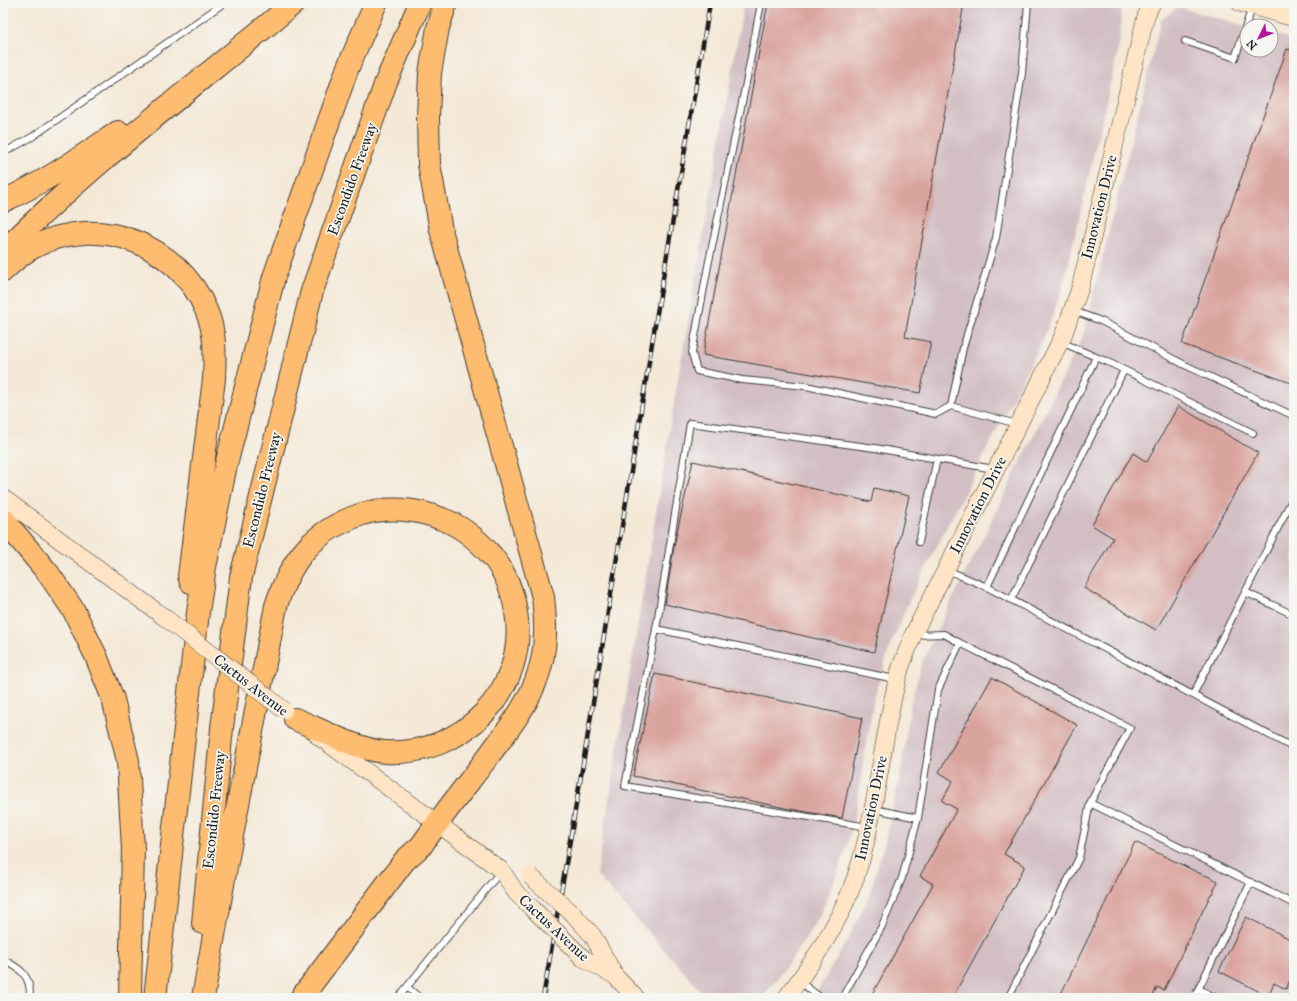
<svg xmlns="http://www.w3.org/2000/svg" width="1297" height="1001" font-family="'IM FELL Great Primer',serif">
  <style>
    .industrial { fill: #d2bec3 }
    .building { fill: #daa49e }
    .lines { fill: none; stroke-linecap: round; stroke-linejoin: round }
    .lane-casing { stroke: #3c3b38; stroke-width: 8 }
    .secondary-casing { stroke: #3c3b38; stroke-width: 18 }
    .highway-casing { stroke: #3c3b38; stroke-width: 24 }
    .lane { stroke: #fff; stroke-width: 6 }
    .secondary { stroke: #ffe4c6; stroke-width: 17 }
    .highway { stroke: #febc70; stroke-width: 22 }
    .rail-casing { stroke: #1c1c1c; stroke-width: 4.5 }
    .rail { stroke: #f6f6f2; stroke-width: 3; stroke-dasharray: 9; stroke-linecap: butt }
    .secondary-bridge-casing { stroke: #3c3b38; stroke-width: 18; stroke-linecap: butt }
    .secondary-bridge { stroke: #ffe4c6; stroke-width: 17 }
    .labels { text-anchor: middle; dominant-baseline: central; stroke-width: 3.5; stroke-linejoin: round; paint-order: stroke }
    .street-label { font-size: 15px; fill: #1c1c1c; stroke: #f6f6f2 }
  </style>
  <rect width="100%" height="100%" fill="#f6f6f2"/>
  <filter id="ink" filterUnits="userSpaceOnUse"><feTurbulence type="fractalNoise" baseFrequency=".025" numOctaves="2"/><feDisplacementMap in="SourceGraphic" scale="8" xChannelSelector="R" yChannelSelector="G"/><feConvolveMatrix kernelMatrix="1 2 1 2 8 2 1 2 1" color-interpolation-filters="sRGB"/></filter>
  <filter id="wash" filterUnits="userSpaceOnUse"><feTurbulence type="fractalNoise" baseFrequency=".012" numOctaves="4" result="noise"/><feDisplacementMap in="SourceGraphic" scale="16" xChannelSelector="R" yChannelSelector="G"/><feGaussianBlur stdDeviation="0.9" result="paint"/><feColorMatrix in="noise" values="0 0 0 0 0 0 0 0 0 0 0 0 0 0 0 0 0 1.4 0 .05"/><feComposite in="paint" operator="in"/></filter>
  <g filter="url(#wash)">
    <rect width="100%" height="100%" fill="#f4e8d6"/>
    <path class="industrial" d="M744,3H1122L1119,46L1069,262L1058,301L1043,340L911,597L889,649L874,699L864,756L857,805L846,849L838,872L819,917L792,959L762,998H707L597,875L675,396Z
      M1178,7L1247,26V50H1271V33L1294,40V998H813L848,939L868,898L885,841L901,770L910,707L921,665L947,610L1083,336L1161,20Z"/>
    <g id="blocks">
      <path class="building" d="M768,3H964L905,337L931,342L920,393L703,355Z
        M1287,49L1294,51V384L1182,344Z
        M1178,406L1258,453L1156,630L1084,588L1113,538L1092,525L1133,453L1147,462Z
        M693,461L871,502L874,488L909,496L874,652L665,604L675,541Z
        M655,674L862,718L842,818L790,809L633,776Z
        M992,677L1077,725L1004,854L1025,866L952,998H870L933,884L920,876L957,809L942,801L953,781L939,772Z
        M1135,842L1205,876V875L1218,881L1212,894H1211L1164,990L1157,987L1152,998H1059Z
        M1246,917L1294,941V972L1286,989L1274,983L1268,996L1219,971Z"/>
    </g>
  </g>
  <g filter="url(#ink)">
    <use href="#blocks" fill-opacity="0" stroke="#3c3b38" stroke-width="1"/>
    <g class="lines">
      <g class="lane-casing">
        <path id="lane" d="M761,3L746,83L708,266L692,353L697,371L742,380L806,386L936,414L951,406L1017,424
          M1185,41L1235,58L1252,7
          M3,153L32,137L224,3
          M1074,311L1101,321L1185,365L1294,416
          M1061,342L1110,363L1253,433
          M951,406L963,348L996,238L1022,73L1028,3
          M919,542L937,459
          M947,570L987,587L1294,748
          M987,587L1096,357
          M1245,592L1294,615
          M1011,600L1124,370
          M656,629L625,786L868,827
          M960,643L1130,728L1090,803L1294,904
          M895,679L656,629L690,423L875,448L994,469
          M1193,695L1294,496
          M874,809L918,818L938,690L960,643L944,634L915,635
          M3,960C21,968 31,976 30,998
          M800,982L821,998
          M407,987L420,998
          M1199,989L1216,998
          M398,998L500,872
          M842,998L882,926L902,878L918,818
          M1008,998L1079,858L1090,803
          M1194,998L1251,882
          M1293,998L1294,997"/>
      </g>
      <g class="secondary-casing">
        <path id="secondary" d="M1240,3L1294,18
          M3,498L164,617
          M318,736L501,870L517,894L533,909
          M572,913L593,936L615,976L636,998
          M583,958L615,976
          M786,998C818,956 847,911 861,860C878,801 882,740 897,681C900,665 908,650 913,635L1063,336L1080,288L1146,16L1152,3"/>
      </g>
      <g class="highway-casing">
        <path id="highway" d="M3,201C44,183 81,157 118,132
          M3,252C93,162 196,85 294,3
          M3,271C12,262 22,253 34,247C98,212 179,245 206,310C216,332 215,355 214,379L189,576L191,582
          M3,519L48,573L74,611L96,656L113,699L128,761L133,849L130,998
          M203,923L222,728L241,577L312,291L386,82L420,3
          M155,998L198,612L205,567L226,465L274,277L348,67L376,3
          M203,998L226,867L276,606C291,559 313,531 362,514C388,506 417,509 442,519C462,526 478,540 492,556C505,572 513,592 516,612C529,690 462,757 384,752C359,750 319,729 295,719
          M301,998L405,860L421,846C442,816 465,787 487,758C506,732 528,706 538,675C547,648 546,624 543,597L441,230L429,164L428,117L430,73L438,28L446,3"/>
      </g>
      <use href="#lane" class="lane"/>
      <use href="#secondary" class="secondary"/>
      <use href="#highway" class="highway"/>
      <g class="rail-casing">
        <path id="rail" d="M543,998L583,764L656,319L710,3"/>
      </g>
      <use href="#rail" class="rail"/>
      <g class="secondary-bridge-casing">
        <path id="secondary-bridge" d="M164,617L284,710
          M530,876L572,913
          M533,909L583,958"/>
      </g>
      <use href="#secondary-bridge" class="secondary-bridge"/>
    </g>
  </g>
  <g class="labels">
    <g class="street-label">
      <text transform="translate(352 179) rotate(-70)">Escondido Freeway</text>
      <text transform="translate(1099 207) rotate(-76)">Innovation Drive</text>
      <text transform="translate(262 490) rotate(-76)">Escondido Freeway</text>
      <text transform="translate(978 505) rotate(-63)">Innovation Drive</text>
      <text transform="translate(251 685) rotate(38)">Cactus Avenue</text>
      <text transform="translate(871 808) rotate(-78)">Innovation Drive</text>
      <text transform="translate(214 810) rotate(-84)">Escondido Freeway</text>
      <text transform="translate(554 928) rotate(43)">Cactus Avenue</text>
    </g>
  </g>
  <rect width="1297" height="1001" fill="none" stroke="#f6f6f2" stroke-width="16"/>
  <g transform="translate(1259 38) rotate(227)"><circle r="19" fill="#f6f6f2" stroke="#9f9f9c"/>
  <path d="M0-3L7 15L0 10L-7 15Z" fill="#b5179e"/>
  <text y="-6" font-size="11" font-weight="bold" text-anchor="middle" fill="#1c1c1c">N</text>
  </g>
</svg>
